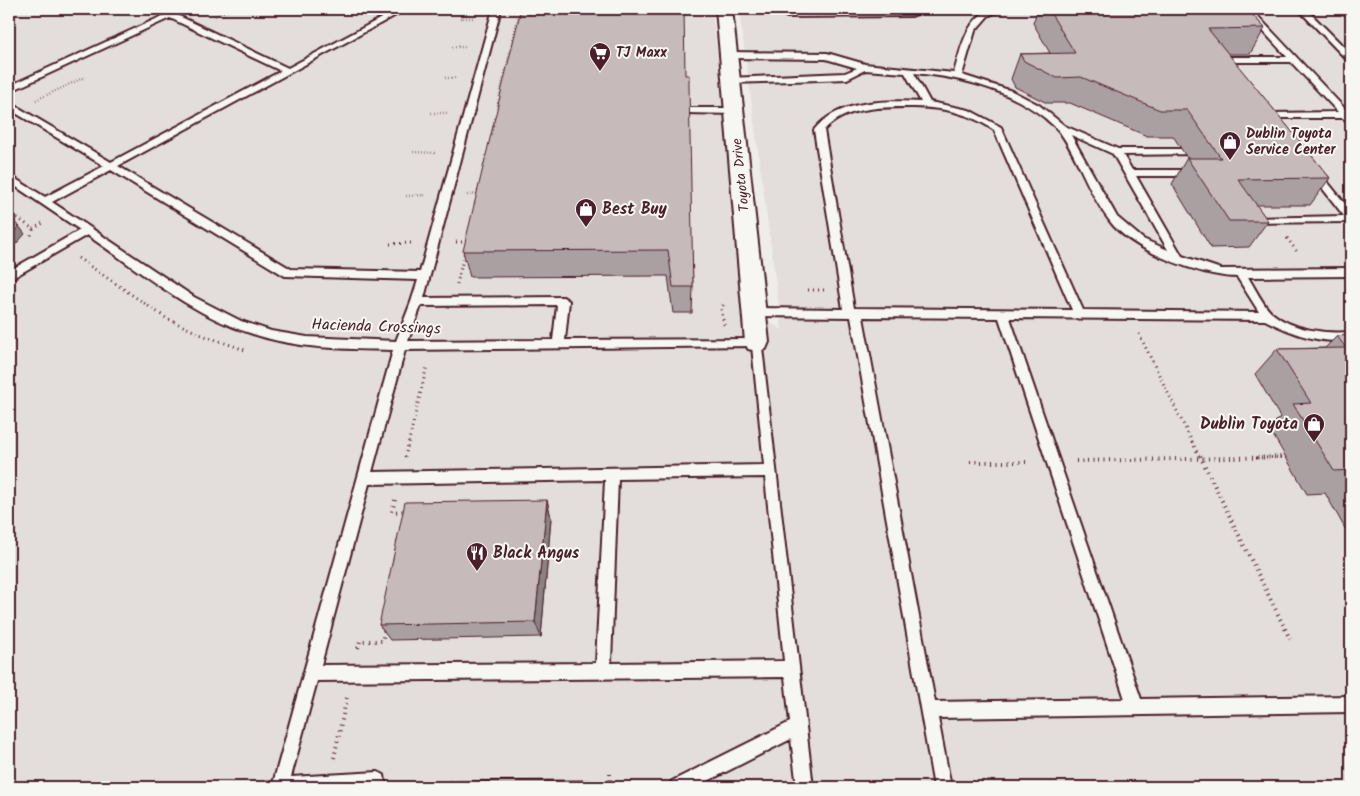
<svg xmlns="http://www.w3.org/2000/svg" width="1360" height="796" font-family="Kalam,sans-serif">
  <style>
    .built { fill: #e3dedc }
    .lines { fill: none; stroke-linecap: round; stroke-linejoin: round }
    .lane-casing { stroke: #4a1f2b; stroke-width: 4 }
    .street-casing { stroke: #4a1f2b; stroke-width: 4 }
    .path-far2 { stroke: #4a1f2b; stroke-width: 2.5; stroke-dasharray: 0.5 2.5; stroke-linecap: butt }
    .path-far1 { stroke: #4a1f2b; stroke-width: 3; stroke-dasharray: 1 4; stroke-linecap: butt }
    .path { stroke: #4a1f2b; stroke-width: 4; stroke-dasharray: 1 4.5; stroke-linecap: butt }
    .lane { fill: #f6f6f2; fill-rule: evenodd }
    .street { fill: #f6f6f2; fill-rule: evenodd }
    .wall { fill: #aaa0a1; stroke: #4a1f2b }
    .shaded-wall { fill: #8b8283; stroke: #4a1f2b }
    .building { fill: #c6babb; stroke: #4a1f2b }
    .labels { text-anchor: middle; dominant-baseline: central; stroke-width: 4; stroke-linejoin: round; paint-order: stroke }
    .far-poi-label { font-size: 14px; font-weight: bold; fill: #4a1f2b; stroke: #f6f6f2; text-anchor: start }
    .far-street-label { font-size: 14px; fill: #4a1f2b; stroke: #f6f6f2 }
    .poi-label { font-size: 16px; font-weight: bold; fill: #4a1f2b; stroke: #f6f6f2; text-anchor: start }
    .street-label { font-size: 16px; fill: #4a1f2b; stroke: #f6f6f2 }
  </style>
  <rect width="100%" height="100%" fill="#efedea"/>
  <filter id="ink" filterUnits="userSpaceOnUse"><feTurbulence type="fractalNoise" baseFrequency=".02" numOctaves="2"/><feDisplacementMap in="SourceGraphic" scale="10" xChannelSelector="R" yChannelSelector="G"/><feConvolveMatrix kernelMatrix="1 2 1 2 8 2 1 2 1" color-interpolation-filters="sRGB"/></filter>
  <g filter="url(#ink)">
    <path class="built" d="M9,9H712L746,307L782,330L739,9H1351V787H9Z"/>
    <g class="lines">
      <g class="lane-casing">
        <path id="lane" d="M178,9H188L177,15L288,68L398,9H407L118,166L291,269L420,272L493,9H501L424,298L563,297L569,301L565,340L761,339L813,787H797L791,739L696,787H669L672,781L790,722L785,677L317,681L291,777L378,772L384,775L386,787H272L393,350C345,349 296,349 250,333C190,314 139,270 87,235L9,280V271L80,230L9,182V175L45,197L104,166L9,109V102L111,162L281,71L170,18L9,92V86ZM111,170L285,276L418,280L411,302L396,341L307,337L271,331L241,321L194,297L52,202ZM557,305L553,340L408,341L421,306ZM752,346L764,465L372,472L405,350ZM765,477L784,661L611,663L618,479ZM605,480L596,663L321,665L369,484Z
          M782,9H790L791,13L911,12L919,9H929L912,16L787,17L783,15Z
          M992,9H1003L988,16L975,31L962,75L1012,91L1039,105L1065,126L1118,149H1202V153L1199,154L1123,155L1132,170H1195L1200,173L1195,176H1136L1182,256L1221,269L1351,268V276L1248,277C1254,286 1264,307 1272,313C1292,330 1326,334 1351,332V340C1320,344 1292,334 1265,320L1010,318L1141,699L1351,696V712L938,718L951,787H934L851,317L755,316L749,312L755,308L843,309L814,130C838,100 885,100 921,102L905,73L865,70L847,79L731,83L727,80L728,78L845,73L857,68L826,59L729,58L725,55L729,52L827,53L865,64L954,73C961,49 966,18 992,9ZM914,73C960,77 1008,89 1045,118C1049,122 1055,126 1059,131C1079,158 1088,193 1109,220C1130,250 1202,277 1237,277L1259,312L1083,310L1001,127L969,110L930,102ZM915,107C944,108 970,113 994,130L1072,310L854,308L824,130C847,106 883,107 915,107ZM1071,135L1113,154L1168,250L1143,239L1117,217ZM863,317L999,318L1125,699L935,702Z
          M1243,9H1251L1349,113L1351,124L1343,118H1268L1266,116L1271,113L1338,112L1291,62H1224L1223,60L1227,57H1287Z
          M1298,9H1306L1351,54V61H1348Z
          M689,108H734L739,111L734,114L686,113V109Z
          M1314,168L1317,169L1351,211V222L1247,223L1246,221L1251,218L1344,216L1309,171Z"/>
      </g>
      <g class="street-casing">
        <path id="street" d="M716,9H732L769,342L766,349L757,351L748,349L745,342Z"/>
      </g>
      <path class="path-far2" d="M215,16L230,9
        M460,18H475
        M452,47H466
        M445,78H457
        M36,100L85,77
        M498,103L520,9
        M431,113H448
        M413,152L437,153
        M467,195L477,194
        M406,196L425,195"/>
      <path class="path-far1" d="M9,212L33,229L30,239
        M33,229L43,223
        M1287,238L1298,253
        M456,242H467
        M390,244L412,243
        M78,258L166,318L202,335L245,350
        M457,284L465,251
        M808,290H824
        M724,325L721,309L725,302
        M1139,334L1200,458
        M405,457L427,366
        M1256,458L1286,457"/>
      <path class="path" d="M1200,456L1290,639
        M1076,461L1286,457
        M970,462H1030
        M395,500L392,512L405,511
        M358,648L360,641H382L385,630
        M334,758L347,696
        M610,774V787
        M449,787L451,777"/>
      <use href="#lane" class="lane"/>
      <use href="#street" class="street"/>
    </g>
    <path class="wall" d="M1038,9H1247L1265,28L1250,54H1228L1330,178L1310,205H1256L1268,221L1249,247L1211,248L1172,184L1187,158L1173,136H1147L1070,103H1047L1015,87L1011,79L1020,54L1050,53L1033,23Z
      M685,75L693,287L692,313H673L668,276L470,277L463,251Z
      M1351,335V539L1325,493L1307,494L1269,428L1280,417L1255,374L1277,349L1325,348L1337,336Z
      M547,500L551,518L541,637L390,640L379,625Z"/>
    <path class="shaded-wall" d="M19,226L25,234L17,243L9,248V237Z
      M547,500L551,518L541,637L535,622Z"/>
    <path class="building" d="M521,9H684L685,75H689V86L693,287H673L668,250L463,251Z
      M1048,9H1247L1265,28L1208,29L1330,178L1238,179L1268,221H1229L1187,158H1221L1187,110H1160L1081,77L1057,78L1024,61L1020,54L1075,53Z
      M9,219L19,226L11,236L9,237Z
      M1351,335V470L1334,471L1293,404L1311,403L1277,349L1346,348L1337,336Z
      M547,500L535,622L379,625L405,502Z
      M589,780V787H455L456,781Z"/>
  </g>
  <defs>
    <g id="supermarket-pin" transform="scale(1.125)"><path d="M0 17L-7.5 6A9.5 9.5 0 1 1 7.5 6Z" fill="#4a1f2b" stroke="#f6f6f2"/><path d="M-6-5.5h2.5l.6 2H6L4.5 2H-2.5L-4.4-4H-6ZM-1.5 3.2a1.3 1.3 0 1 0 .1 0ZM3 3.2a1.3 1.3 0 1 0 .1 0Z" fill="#fff"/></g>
    <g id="shop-pin" transform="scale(1.125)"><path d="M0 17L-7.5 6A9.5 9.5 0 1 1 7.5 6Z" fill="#4a1f2b" stroke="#f6f6f2"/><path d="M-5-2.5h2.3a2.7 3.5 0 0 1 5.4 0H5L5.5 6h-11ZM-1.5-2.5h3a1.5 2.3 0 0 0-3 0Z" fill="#fff"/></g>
    <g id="restaurant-pin" transform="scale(1.125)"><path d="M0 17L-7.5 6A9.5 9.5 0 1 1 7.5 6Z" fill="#4a1f2b" stroke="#f6f6f2"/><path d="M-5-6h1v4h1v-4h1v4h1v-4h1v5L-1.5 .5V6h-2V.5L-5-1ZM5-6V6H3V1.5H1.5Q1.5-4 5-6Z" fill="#fff"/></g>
  </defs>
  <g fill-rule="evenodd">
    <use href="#supermarket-pin" x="600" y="53"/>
    <use href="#shop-pin" x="1230" y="142"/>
    <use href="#shop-pin" x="586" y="209"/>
    <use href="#shop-pin" x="1314" y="424"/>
    <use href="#restaurant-pin" x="477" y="553"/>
  </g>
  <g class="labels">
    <g class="far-poi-label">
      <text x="616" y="53">TJ Maxx</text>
      <text x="1246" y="134">Dublin Toyota<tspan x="1246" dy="16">Service Center</tspan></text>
    </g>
    <g class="far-street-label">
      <text transform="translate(741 175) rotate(-96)">Toyota Drive</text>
    </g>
    <g class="poi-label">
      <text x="602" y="209">Best Buy</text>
      <text x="1298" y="424" text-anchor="end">Dublin Toyota</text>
      <text x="493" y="553">Black Angus</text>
    </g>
    <g class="street-label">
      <text transform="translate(376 327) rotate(2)">Hacienda Crossings</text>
    </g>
  </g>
  <rect width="1360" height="796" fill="none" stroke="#f6f6f2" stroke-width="30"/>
  <rect x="15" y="15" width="1330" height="766" fill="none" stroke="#4a1f2b" stroke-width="2" filter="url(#ink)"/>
</svg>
